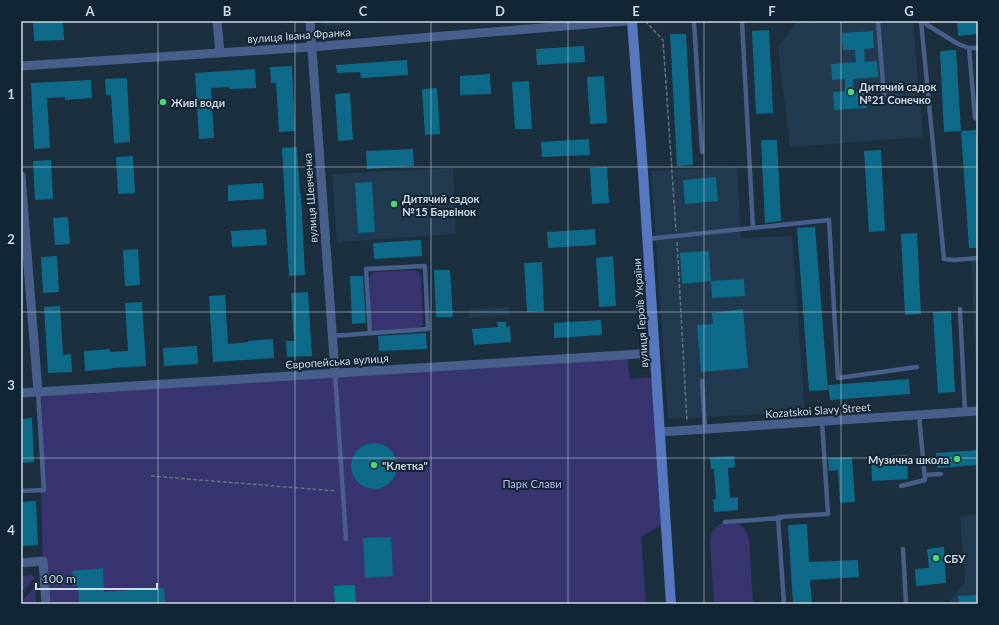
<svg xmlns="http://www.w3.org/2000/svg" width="999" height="625" font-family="Lato,sans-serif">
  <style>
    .built { fill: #213a4f }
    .green { fill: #38346f }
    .water { fill: #027c88 }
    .building { fill: #0d6b89 }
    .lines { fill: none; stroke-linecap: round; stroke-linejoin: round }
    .path { stroke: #637381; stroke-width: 1.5; stroke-dasharray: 4 2; stroke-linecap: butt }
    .lane { stroke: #485e8b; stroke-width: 4.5 }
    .street { stroke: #485e8b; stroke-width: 9 }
    .secondary { stroke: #5778c0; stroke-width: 10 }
    .grid { fill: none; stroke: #cdd9e4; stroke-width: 1; stroke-opacity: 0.55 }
    .poi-dot { fill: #4dd676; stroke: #122535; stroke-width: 1.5 }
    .labels { text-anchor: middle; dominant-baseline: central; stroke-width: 4; stroke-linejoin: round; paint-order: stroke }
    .street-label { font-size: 11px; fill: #cdd9e4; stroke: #122535 }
    .poi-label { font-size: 11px; font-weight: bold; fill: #cdd9e4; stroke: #122535; text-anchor: start }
    .park-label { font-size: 11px; fill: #babbf9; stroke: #122535 }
    .neatline { fill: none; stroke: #cdd9e4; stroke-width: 1.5 }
    .grid-label { font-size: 13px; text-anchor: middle; font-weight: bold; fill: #cdd9e4 }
  </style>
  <rect width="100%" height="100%" fill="#1c2f3f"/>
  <path class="built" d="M322,21H396L323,26Z
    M836,21H913L923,137L790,147L778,46L797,23Z
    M737,167L741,238L792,236L805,412L668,419L651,171Z
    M453,168L456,234L337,242L332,174Z
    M978,259V407L971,260Z
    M509,307V315L469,318V309Z
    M978,514V604H948L965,582L960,516Z"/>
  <path class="green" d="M415,270L420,273L421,278L423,322V325L418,328L376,331L373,330L371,325L369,278L374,272Z
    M627,355L630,379L657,377L666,522L641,537L646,604H46L43,561L38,392Z
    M725,522C738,523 744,524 749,538L753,604H714L710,541C711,531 715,526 725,522Z
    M32,575L35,578L21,593V576Z
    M35,587L36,604H21V602Z"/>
  <path class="water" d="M355,585L356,604H335L334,586Z"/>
  <path class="building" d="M33,21H63L64,40L34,41Z
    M957,21H978V34L958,36Z
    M769,30L773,113L756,114L752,31Z
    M873,31L874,48L864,49L865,62L877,61L878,77L853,79L854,91L866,90L867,108L834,110L833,92L845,91V79L832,80L831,64L856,62L855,50H843L842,33Z
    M670,34H686L693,165L677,166Z
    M584,46L585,62L537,65L536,49Z
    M956,50L961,131L944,132L940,51Z
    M407,60L408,75L361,78L360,72L337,73L336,65Z
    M292,66L295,131L279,132L276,83H271L270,67Z
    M255,69L256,88L230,89L229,87L211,88L214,138L199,139L195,73Z
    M490,74L491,94L460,95V76Z
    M604,76L607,123L590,124L587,77Z
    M127,78L130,142L114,143L111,95H106L105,79Z
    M91,80L92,98L65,100V97L47,98L50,148L34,149L31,83Z
    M529,81L532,129H515L512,82Z
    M437,88L440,134L425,135L422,89Z
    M350,93L353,140L338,141L335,94Z
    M976,130L978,153V248H969L961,131Z
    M589,139L590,155L542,157L541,142Z
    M761,140H777L781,221L765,223Z
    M297,147L300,194H301L305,275L289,276L282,148Z
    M413,149L414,166L367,169L366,151Z
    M881,150L885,231L869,232L864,151Z
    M133,156L135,193L118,194L116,157Z
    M51,160L53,199L35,200L33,161Z
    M607,167L609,203L592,204L590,168Z
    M716,177L718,201L685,204L683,180Z
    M372,182L375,232L358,233L355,183Z
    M263,183L264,199L228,201V185Z
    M68,217L70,244L55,245L53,218Z
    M815,227L828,390L809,391L797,228Z
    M266,229L267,245L232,247L231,231Z
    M595,229L596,245L548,248L547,232Z
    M917,233L921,314L905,315L901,234Z
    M421,240L422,256L374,259L373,243Z
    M138,249L140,285L125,286L123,250Z
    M709,251L711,281L682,284L680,253Z
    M57,256L59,292L43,293L41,257Z
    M613,256L616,306L599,307L596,258Z
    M542,262L544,311L527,312L524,263Z
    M434,270H450L453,317H436Z
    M350,276H363L366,323L352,324Z
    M744,279L745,296L712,298L711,281Z
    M308,292L312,356L287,357L286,341H294L291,293Z
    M225,295L228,344L248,342V341L273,339L274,358L213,362L209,296Z
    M142,302L146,366L111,368V369L85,371L84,351L110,349V352L128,351L125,303Z
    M60,306L63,355L71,354L72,372L48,373L44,307Z
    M743,309L748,368L701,372L697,325L713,324L712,313Z
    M951,311L955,392L938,393L933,312Z
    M601,320L602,335L554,338V323Z
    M497,322H506V327L510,326L511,342L474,345L472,329L498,327Z
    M426,333L427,349L379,351L378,336Z
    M197,346L198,364L164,366L163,348Z
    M909,379L910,394L830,400L828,385Z
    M32,418L34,462L21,463V419Z
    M351 466a23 23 0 1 1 46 0a23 23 0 1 1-46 0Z
    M978,450V465L937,468L936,453Z
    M907,455L908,479L872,481L871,457Z
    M734,456L735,467L728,468L730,498L738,497V510L714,512L713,499H716L714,469H711L710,457Z
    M852,457L855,502L840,503L838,470L829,471L828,458Z
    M36,501L38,545L21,546V502Z
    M807,524L809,562L858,560L859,577L810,580L812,604H793L788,525Z
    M391,537L393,576L365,578L363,538Z
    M944,547L946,583L916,586L915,569L929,568L927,549Z
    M103,568L104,592L164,588L165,604H79L78,586H73L72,571Z
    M978,595V604H959L958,596Z"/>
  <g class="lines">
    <path class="path" d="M645,21L663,40L676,231
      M677,242L687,422
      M151,476L336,491"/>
    <path class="lane" d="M694,21L702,152
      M742,21L753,228
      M878,21L884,95
      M921,21L944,259L954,260L978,258
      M921,21L958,44L969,48H978
      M969,48L975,118L978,119
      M647,239L829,220L838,378L917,367
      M960,309L965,412
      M332,336L428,329L425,266L366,269L370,333
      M335,373L346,539
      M702,381L705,429
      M925,475L941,474
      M901,486L925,480L919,415
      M21,491L44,490L38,392
      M725,522L781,518
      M903,549L906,604
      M784,604L778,517L828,514L822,422"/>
    <path class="street" d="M217,21L220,53
      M310,21L335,373
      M21,66L311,47L625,21
      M21,176L38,392
      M21,393L655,353
      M660,432L978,411
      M21,563L43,561L46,604"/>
    <path class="secondary" d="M632,21L643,172L671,604"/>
  </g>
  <path class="grid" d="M158,21V604M295,21V604M431,21V604M568,21V604M704,21V604M841,21V604M21,167H978M21,312H978M21,458H978"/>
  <g class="poi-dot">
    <circle cx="851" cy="92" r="4"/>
    <circle cx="163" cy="102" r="4"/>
    <circle cx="394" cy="204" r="4"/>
    <circle cx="957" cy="459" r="4"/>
    <circle cx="374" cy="465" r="4"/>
    <circle cx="936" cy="558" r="4"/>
  </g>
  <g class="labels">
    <g class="street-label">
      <text transform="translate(299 35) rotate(-4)">вулиця Івана Франка</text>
      <text transform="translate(310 198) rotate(-94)">вулиця Шевченка</text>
      <text transform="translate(640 313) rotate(-94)">вулиця Героїв України</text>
      <text transform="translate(337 361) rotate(-4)">Європейська вулиця</text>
      <text transform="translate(818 410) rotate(-4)">Kozatskoi Slavy Street</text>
    </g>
    <g class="poi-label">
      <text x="859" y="86">Дитячий садок<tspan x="859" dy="13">№21 Сонечко</tspan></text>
      <text x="171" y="102">Живі води</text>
      <text x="402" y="198">Дитячий садок<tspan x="402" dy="13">№15 Барвінок</tspan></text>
      <text x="949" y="459" text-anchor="end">Музична школа</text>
      <text x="382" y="465">"Клетка"</text>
      <text x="944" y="558">СБУ</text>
    </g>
    <g class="park-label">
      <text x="532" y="483">Парк Слави</text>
    </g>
  </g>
  <rect width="999" height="625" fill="none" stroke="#122535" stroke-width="44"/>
  <path d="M36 583v6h121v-6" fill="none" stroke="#cdd9e4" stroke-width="2"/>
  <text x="42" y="583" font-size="12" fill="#cdd9e4" stroke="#122535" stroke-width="3" paint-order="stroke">100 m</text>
  <rect x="22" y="22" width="955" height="581" class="neatline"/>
  <g class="grid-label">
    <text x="90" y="16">A</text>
    <text x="227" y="16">B</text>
    <text x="363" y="16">C</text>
    <text x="500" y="16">D</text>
    <text x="636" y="16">E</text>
    <text x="772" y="16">F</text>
    <text x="909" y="16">G</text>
    <text x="11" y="99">1</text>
    <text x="11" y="244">2</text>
    <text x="11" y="390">3</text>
    <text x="11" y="535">4</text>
  </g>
</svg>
